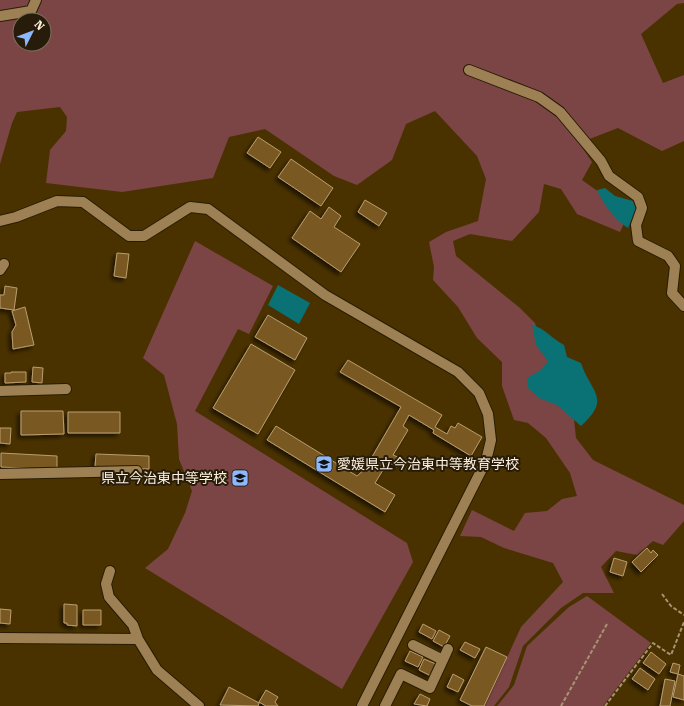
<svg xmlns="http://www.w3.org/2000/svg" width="684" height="706" font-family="'Roboto Serif','Noto Sans JP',serif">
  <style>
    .green { fill: #7b4546; fill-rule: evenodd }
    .water { fill: #0a7175 }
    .building { fill: #795922; stroke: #ba9d6f; filter: url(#shadow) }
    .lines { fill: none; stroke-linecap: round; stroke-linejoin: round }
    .minor-casing { stroke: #291c04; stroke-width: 12 }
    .path { stroke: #a69472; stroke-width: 2; stroke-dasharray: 4 2; stroke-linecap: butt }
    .minor { stroke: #9d8154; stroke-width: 10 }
    .labels { text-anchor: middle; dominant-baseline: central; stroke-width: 4; stroke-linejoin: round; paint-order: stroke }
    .poi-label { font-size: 14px; fill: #fdf0dd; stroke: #271c09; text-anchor: start }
  </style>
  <defs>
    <filter id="shadow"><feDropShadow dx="-3" dy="3" stdDeviation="2" flood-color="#0009"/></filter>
  </defs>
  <rect width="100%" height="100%" fill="#4a3200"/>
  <path class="green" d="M0,0H684V3L677,4L641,34L663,83L684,75V141L662,151L618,128L579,143L592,162L582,180L606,197L625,221L620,232L577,214L561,189L544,184L539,212L512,241L470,234L453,241L456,256L520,308L535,323L541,343L573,410L576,438L593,460L684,505V521L663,545L653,541L637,555L616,551L601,567L614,593H583L561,608L523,646L509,687L494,706H485L521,627L563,582L553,563L504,548L481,537L460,536L472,510L514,531L525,513L547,511L562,499L577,496L570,473L546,438L528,423L514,420L502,386V362L477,338L458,307L433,280L434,267L429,242L446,232L478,221L486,179L477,156L435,111L406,124L392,160L357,185L334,176L265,129L229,137L213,178L122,192L46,183L50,150L66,131L67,117L60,107L17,112L12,123L0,164ZM20,20H44V44H20Z
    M195,241L273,286L249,334L238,329L195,411L407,543L413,562L342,689L145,568L168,549L185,513L192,491L179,459L177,424L164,375L143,358Z
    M587,596L651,643L603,706H497L514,685L527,646L569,607Z"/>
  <path class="water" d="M605,188L615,196L633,201L636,209L628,228C614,219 604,205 597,190Z
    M278,285L310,303L299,324L268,305Z
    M532,325C546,329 551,338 564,345L567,357L581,363C591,393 612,398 581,426L557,405L539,398L527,387V378L541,370L548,361L536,345Z"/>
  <path class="building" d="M258,137L281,152L270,168L247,153Z
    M291,159L333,188L321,206L278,177Z
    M365,200L387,213L379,226L358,212Z
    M329,207L341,216L334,227L360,244L341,272L292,238L310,211L321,219Z
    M117,253L129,254L126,278L114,276Z
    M5,286L17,288L14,310L0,308V295H4Z
    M25,307L34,345L13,349L12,332L16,325L12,311Z
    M268,315L307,338L295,360L255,337Z
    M251,344L295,370L258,434L213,408Z
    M348,360L442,415L435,427L447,434L451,426L455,428L458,423L482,437L471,456L433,433L434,430L409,415L403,426L408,430L393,455L402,459L397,467L388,462L375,483L395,495L385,512L267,440L276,426L357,476L365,469L401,407L340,372Z
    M33,367L43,368L42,383L32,382Z
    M11,372H26V382L5,383V373H11Z
    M21,411H63L64,434L21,435Z
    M68,412H120V433H68Z
    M0,428H11L10,444L0,443Z
    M1,453L57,456V470L1,467Z
    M96,454L149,456V469L95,467Z
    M647,548L651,553L653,550L658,555L641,572L632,562Z
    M614,558L627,562L623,576L610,572Z
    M64,604L77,605V626L67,625V623H64Z
    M0,609L11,610L10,624L0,623Z
    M83,610H101V625H83Z
    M423,624L436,631L432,639L419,632Z
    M439,630L450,636L444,647L433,641Z
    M465,642L480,649L475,658L460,650Z
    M486,647L507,657L484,706H472L460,700Z
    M410,651L423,657L418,667L405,661Z
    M651,652L666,664L659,674L643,663Z
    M424,659L436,664L431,676L419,670Z
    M673,663L680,665L678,674L670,672Z
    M640,668L655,679L648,690L632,679Z
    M453,674L464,680L458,692L447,687Z
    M678,674L684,676V700L673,697Z
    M665,679L675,681L670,706H660Z
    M229,687L259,703L258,706L220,705Z
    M266,690L278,697L275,702L278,706H266L259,702Z
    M420,694L430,699L427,706L414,704Z"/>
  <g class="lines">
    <g class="minor-casing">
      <path id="minor" d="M0,16L31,11L36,0
        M469,70L539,97L560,112L601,161L609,176L638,197L642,208L636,225L638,241L668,256L675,266L672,293L684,306
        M0,221L16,217L57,201L83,202L129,236H144L190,207L208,209L325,295L458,372L479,393L488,414L491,440L486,461L362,706
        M0,270L4,264
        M0,391L66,389
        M0,474L137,471
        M110,571L106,584L109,597L133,625L138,639L157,670L199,706
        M0,638L138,639
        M413,645L443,660
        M385,706L401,674L430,688L448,649"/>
    </g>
    <path class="path" d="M662,594L671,606L684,615
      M561,706L607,624
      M605,706L653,643L671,655L684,622"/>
    <use href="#minor" class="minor"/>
  </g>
  <defs>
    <g id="school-square" transform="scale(0.9)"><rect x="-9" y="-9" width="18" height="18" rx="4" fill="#8db9fc" stroke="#271c09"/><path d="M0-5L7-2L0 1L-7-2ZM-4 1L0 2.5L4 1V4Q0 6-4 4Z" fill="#111"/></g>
  </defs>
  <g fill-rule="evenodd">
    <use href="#school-square" x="324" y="464"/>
    <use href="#school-square" x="240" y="478"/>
  </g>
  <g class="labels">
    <g class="poi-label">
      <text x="337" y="464">愛媛県立今治東中等教育学校</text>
      <text x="227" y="478" text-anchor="end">県立今治東中等学校</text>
    </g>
  </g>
  <g transform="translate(32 32) rotate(48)"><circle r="19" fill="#271c09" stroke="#7d715e"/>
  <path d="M0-3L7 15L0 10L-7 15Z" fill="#8db9fc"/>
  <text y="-6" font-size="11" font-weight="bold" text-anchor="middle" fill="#fdf0dd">N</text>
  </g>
</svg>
